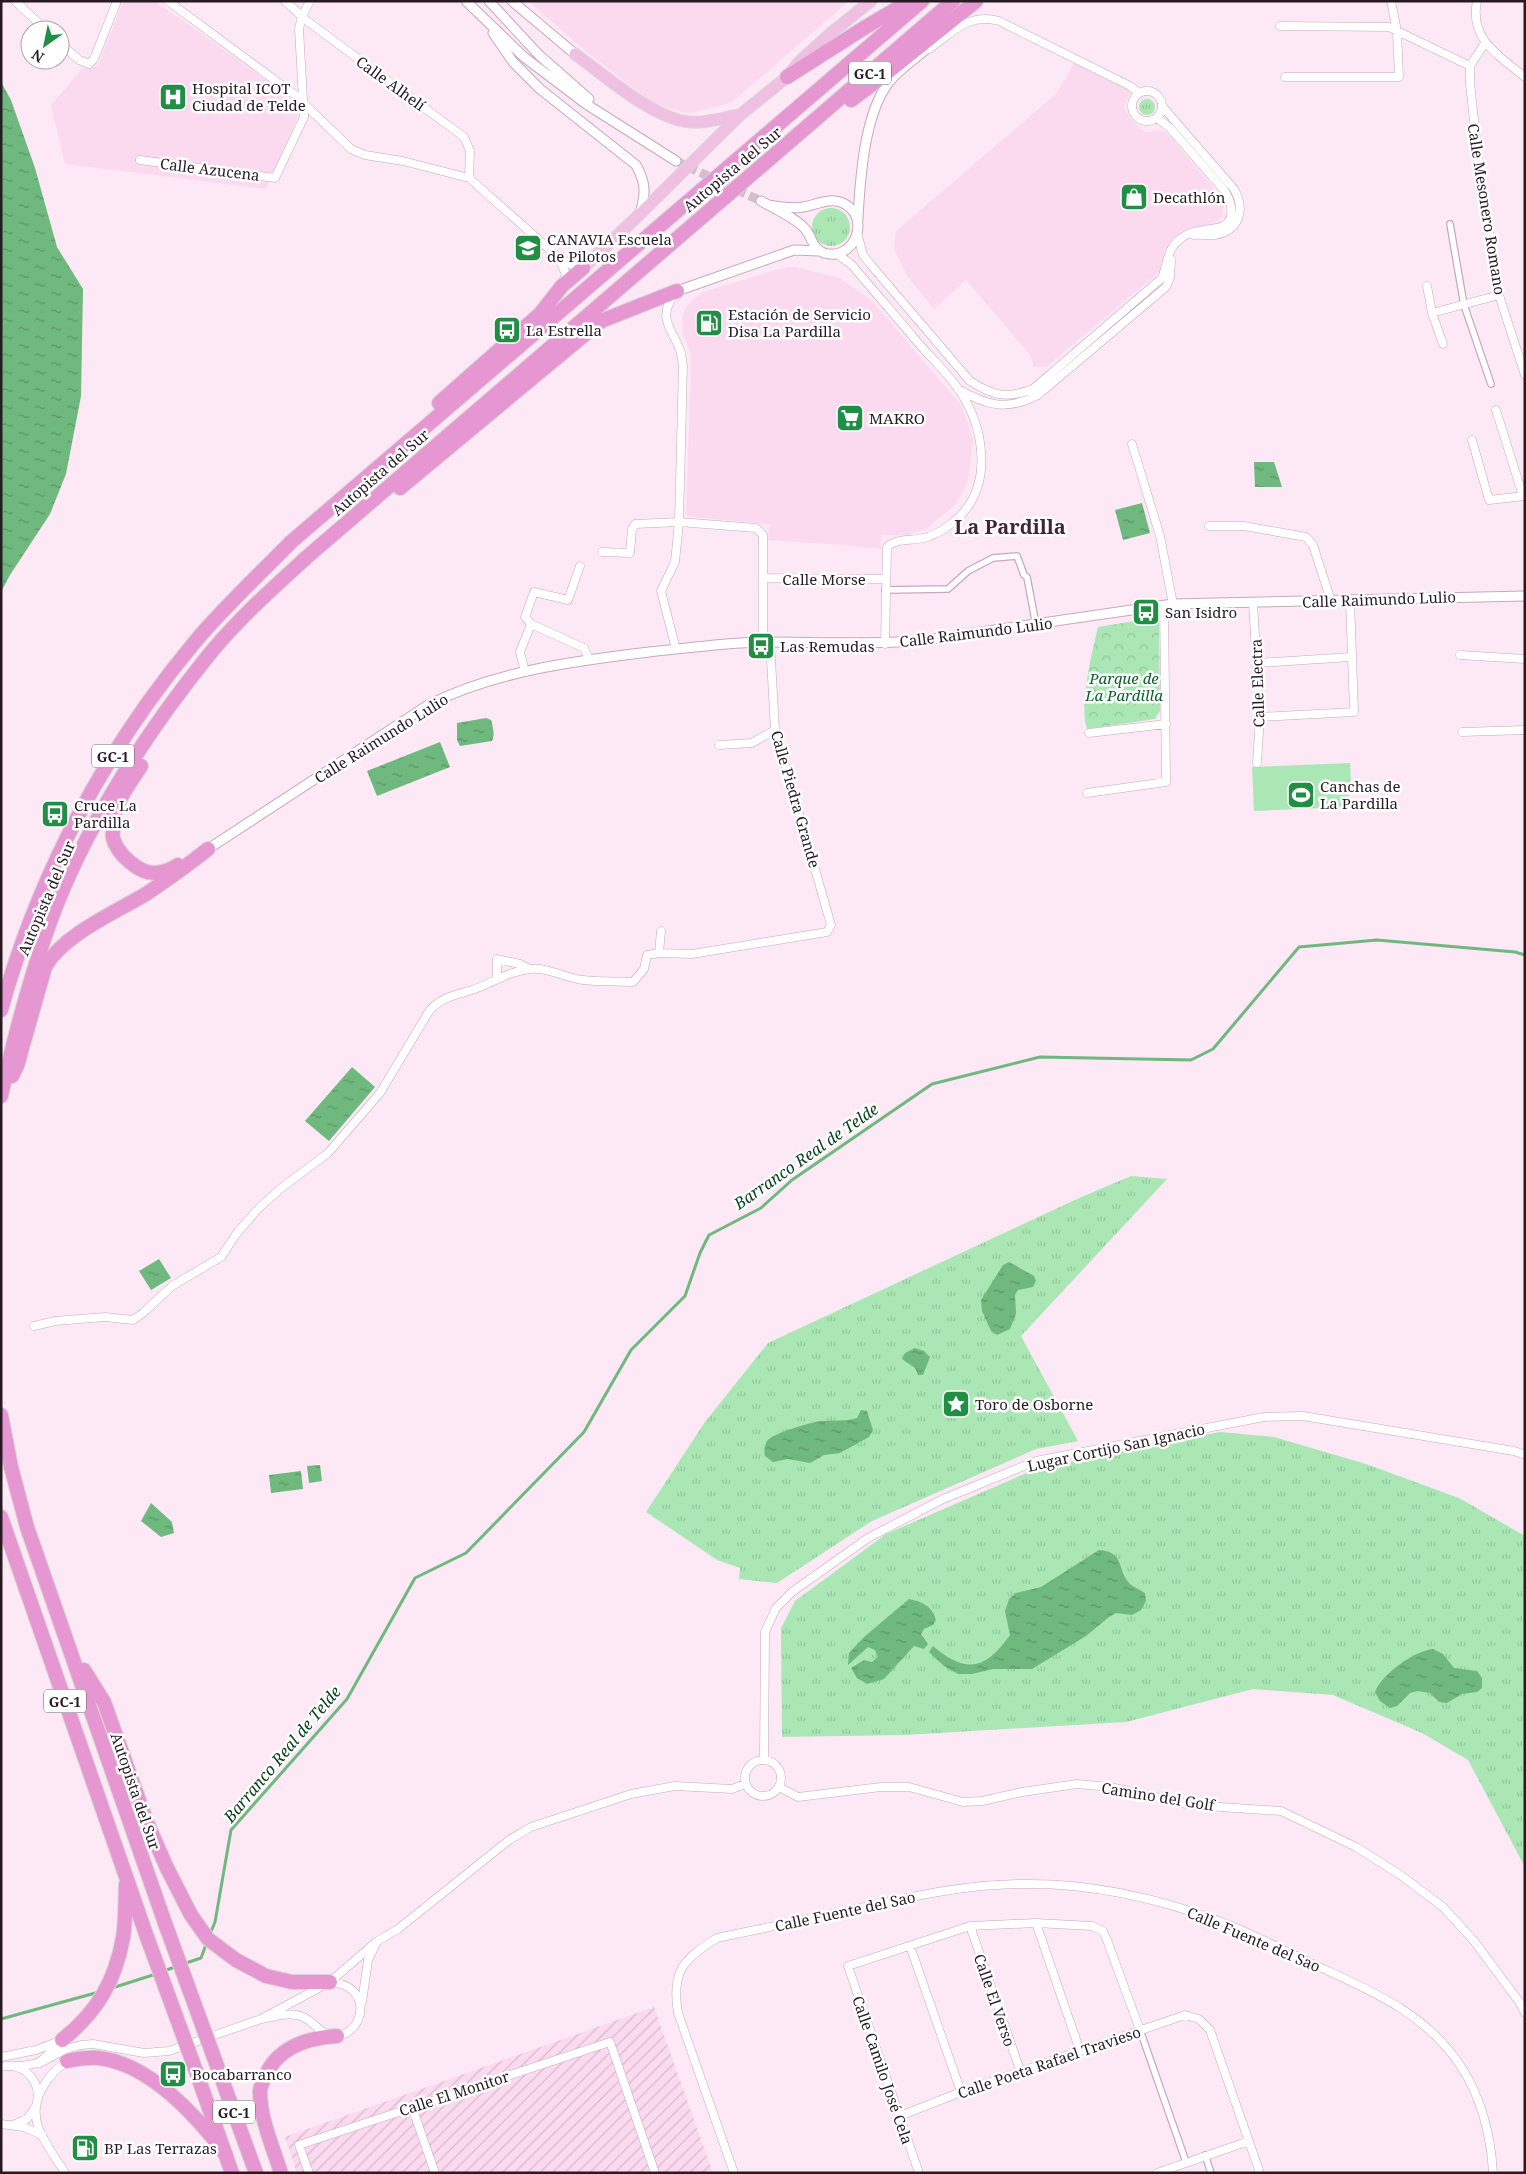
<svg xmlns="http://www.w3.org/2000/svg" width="1526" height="2174" font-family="'Noto Serif',serif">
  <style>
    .built { fill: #fbdaf0 }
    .industrial { fill: url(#industrial-furrows) }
    .grass { fill: url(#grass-tufts) }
    .park { fill: url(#park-crowns) }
    .pitch { fill: #aae7b5 }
    .water { fill: url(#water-ripples) }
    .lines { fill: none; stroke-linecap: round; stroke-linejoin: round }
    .stream { stroke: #6fb87e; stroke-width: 3 }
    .tertiary-tunnel { stroke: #d2bfcc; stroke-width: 9; stroke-dasharray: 9 4.5; stroke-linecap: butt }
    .pedestrian-casing { stroke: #c8a8be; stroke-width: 8 }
    .minor-casing { stroke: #c8a8be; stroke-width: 9 }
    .tertiary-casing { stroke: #c8a8be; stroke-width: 11 }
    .primary-casing { stroke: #d8d6d7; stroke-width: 13 }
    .motorway-casing { stroke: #d8d6d7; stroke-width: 16 }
    .pedestrian { stroke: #fff; stroke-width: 5.5 }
    .minor { stroke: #fff; stroke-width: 8 }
    .tertiary { stroke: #fff; stroke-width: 9 }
    .primary { stroke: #f0c0e3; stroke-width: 11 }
    .motorway { stroke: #e696d0; stroke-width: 14 }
    .motorway-bridge-casing { stroke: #d8d6d7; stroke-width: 16; stroke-linecap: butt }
    .motorway-bridge { stroke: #e696d0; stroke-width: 14 }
    .labels { text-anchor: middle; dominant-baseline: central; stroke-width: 5; stroke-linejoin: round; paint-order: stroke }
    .shield { fill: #fff; stroke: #685f65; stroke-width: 1 }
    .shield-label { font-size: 14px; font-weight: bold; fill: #271b23 }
    .street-label { font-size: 15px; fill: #271b23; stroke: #fff }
    .poi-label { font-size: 15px; fill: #271b23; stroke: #fff; text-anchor: start }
    .park-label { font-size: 15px; font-style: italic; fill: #0c602b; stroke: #fff }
    .water-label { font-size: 16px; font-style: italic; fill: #09421c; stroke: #fff }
    .district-label { font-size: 20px; font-weight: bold; fill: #3f2538; stroke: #fff }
  </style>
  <defs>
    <pattern id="industrial-furrows" width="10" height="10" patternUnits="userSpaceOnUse" patternTransform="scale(1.25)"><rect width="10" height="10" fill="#fbdaf0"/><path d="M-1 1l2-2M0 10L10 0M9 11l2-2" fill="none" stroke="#d7bace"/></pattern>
    <pattern id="grass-tufts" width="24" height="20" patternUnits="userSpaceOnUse" patternTransform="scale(1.25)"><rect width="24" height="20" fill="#aae7b5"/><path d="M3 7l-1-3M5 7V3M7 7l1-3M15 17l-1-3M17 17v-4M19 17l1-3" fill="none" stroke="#92c69b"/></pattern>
    <pattern id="park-crowns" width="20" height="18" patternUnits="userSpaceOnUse" patternTransform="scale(1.25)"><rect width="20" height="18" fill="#aae7b5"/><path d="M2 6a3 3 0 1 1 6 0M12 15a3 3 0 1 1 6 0" fill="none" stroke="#92c69b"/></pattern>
    <pattern id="water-ripples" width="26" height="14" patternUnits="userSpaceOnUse" patternTransform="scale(1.25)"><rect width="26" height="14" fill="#6fb87e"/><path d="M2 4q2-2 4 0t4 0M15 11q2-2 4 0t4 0" fill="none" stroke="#5b9567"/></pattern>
  </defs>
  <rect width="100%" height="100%" fill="#fde8f6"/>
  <path class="built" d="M123,1H155L278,88L299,105V113L266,189L65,164L51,105L81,70L98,66Z
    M528,1H849L731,103L691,113L681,112L652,103L588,53Z
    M1074,62L1131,91L1124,107L1131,120L1145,132L1161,130L1166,132L1225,201L1222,217L1212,225L1193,230L1164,250V268L1046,367H1034L1030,355L966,280L934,309L907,276L894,249L896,231L1056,94L1065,80Z
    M787,267H796L840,278L872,301L961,405L973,439L969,475L965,488L955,505L926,529L908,535H881V549L844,545L768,540L770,524L690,517L686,514L691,365L690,352L683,334L682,320L684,312L689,303L703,292Z"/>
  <path class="industrial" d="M654,2007L713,2173H297L285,2137Z"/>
  <path class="grass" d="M1139 107a8 8 0 1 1 16 0a8 8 0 1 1-16 0Z
    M812 227a19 19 0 1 1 38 0a19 19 0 1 1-38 0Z
    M1131,1176L1167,1179L1021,1336L1078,1441L1036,1449L872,1521L777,1583L739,1579L740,1568L717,1560L646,1512L705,1422L768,1343L1077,1199Z
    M1220,1432L1274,1437L1366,1464L1459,1498L1525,1536V1867L1468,1760L1422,1733L1333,1695L1253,1689L1126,1722L905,1735L782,1737L781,1628L795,1601L886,1534L1038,1468Z"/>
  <path class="park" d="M1153,618L1159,623L1160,711L1155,719L1087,729C1079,705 1092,652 1098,627Z"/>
  <path class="pitch" d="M1350,763L1351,783L1346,807L1254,811L1252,767Z"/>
  <path class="water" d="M1,82L11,100L35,168L57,247L83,289L81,396L66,474L50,514L10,575L1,592Z
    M1254,462H1274L1282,487H1255Z
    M1142,503L1150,533L1123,540L1115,510Z
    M486,718L491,720C493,726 495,735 492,741L460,746L457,740V723Z
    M440,742L450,767L377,796L367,771Z
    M352,1067L375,1087L329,1141L305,1121Z
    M159,1259L171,1278L151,1290L139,1271Z
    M1009,1262L1034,1276L1036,1281L1033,1287L1018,1290L1015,1295L1016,1314L1010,1329L997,1335L991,1331L982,1311L981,1300L1003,1265Z
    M915,1348L924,1351L930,1357L923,1375H918L915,1368L902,1359L905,1353Z
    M861,1410L867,1411L873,1430L869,1437L840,1453L824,1455L810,1463L788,1459L773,1462L765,1456C764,1451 764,1446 767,1441C773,1433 811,1422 822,1421C834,1420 845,1422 857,1418Z
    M320,1465L322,1481L309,1483L307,1466Z
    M301,1471L303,1489L271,1493L269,1475Z
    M151,1503L172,1522L174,1533L161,1537L141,1521Z
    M1099,1550C1126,1552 1116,1570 1130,1584C1134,1587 1140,1590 1145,1593L1146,1601L1141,1610L1132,1615L1116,1613L1109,1617L1086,1636L1032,1669H993L972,1674H958L944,1666L929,1652L933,1646C967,1675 986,1669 1010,1635L1005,1611L1009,1599L1016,1593L1041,1587Z
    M909,1599C923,1602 932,1606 936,1620L933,1625L924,1629L921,1634L928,1644L924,1649L914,1646L884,1679L867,1684L857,1678L851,1668L864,1660L872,1662L878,1657L875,1650L868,1647L848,1665L849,1653L864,1637Z
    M1433,1649L1443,1654L1454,1668L1477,1671L1482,1678V1688L1477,1692L1462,1694L1447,1703L1439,1702L1430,1693L1418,1691L1410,1693L1397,1706L1390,1708L1380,1701L1375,1692C1382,1674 1414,1651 1433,1649Z"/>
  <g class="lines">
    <path class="stream" d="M210,1934L215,1922L231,1830L347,1699L415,1578L466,1553L584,1432L631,1350L685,1296L700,1253L709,1235L761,1208L792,1180L932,1084L1040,1057L1191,1060L1213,1049L1299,947L1377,940L1515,952L1525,955
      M183,1964L201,1958L207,1942
      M164,1971L177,1966
      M112,1988L156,1974
      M1,2019L99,1992"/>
    <path class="tertiary-tunnel" d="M676,161L761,201"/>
    <g class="pedestrian-casing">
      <path id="pedestrian" d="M1450,224L1464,305L1491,384
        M885,590L948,589L968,571L993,558L1017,556L1024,575L1027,577L1036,625
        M1140,2030L1186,2162
        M1205,2155L1211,2173"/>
    </g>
    <g class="minor-casing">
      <path id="minor" d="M15,1L46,30
        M168,1L295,95L351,149L365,155L403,161L469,178L556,255L571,265L583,268
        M285,1L307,21L464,137L470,151L469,178
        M1477,1C1469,39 1499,56 1525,77
        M1280,26L1389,27L1470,66
        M60,43L79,60L89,64L94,59L117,1
        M1485,43L1470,66V83L1479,168L1499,295L1525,375
        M929,49C952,33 969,12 999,21L1130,86L1139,93
        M1285,77H1399L1397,31L1391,1
        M1132 106a15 15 0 1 1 30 0a15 15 0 1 1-30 0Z
        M1162,106L1234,189C1246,210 1239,231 1215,235C1208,236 1201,234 1194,235
        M140,160L275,178L304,117L299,29L302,16L310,1
        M858,236L863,255L871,265L970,381C993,396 1007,399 1033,389L1162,278C1168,264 1166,250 1180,239C1191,230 1203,231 1217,228C1237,224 1233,203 1224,190L1170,128L1157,118
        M837,254L852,265C872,289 893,313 914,338C928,355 946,371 959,390C983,425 993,480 962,514C952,525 937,535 923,538C911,541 896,538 887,547L885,644
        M559,259L566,274L563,283
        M1427,286L1432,313L1443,344
        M674,295C657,318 672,329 680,350C682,355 682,361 683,366L679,522L675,562L661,591L676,649
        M1432,313L1499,295
        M958,389C987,406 1007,411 1038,395L1166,287L1170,278L1171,260
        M1496,410L1523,496
        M1472,440L1489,500L1525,496
        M1132,444L1160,536L1173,604
        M1209,526H1244L1306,537L1313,545L1331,601
        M602,552L630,553L632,529L635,524L679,522L756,528L763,535V642
        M580,566L568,600L534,592L525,617L531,624L584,648L589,659
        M763,578L885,579
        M1253,603L1260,717L1257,763
        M1460,655L1525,659
        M1257,663L1351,657
        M525,672L520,652L531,624
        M1260,717L1354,712L1350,600
        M1462,732L1525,730
        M1089,733L1166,724
        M719,745L752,743L775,730
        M1087,793L1166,782L1164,605
        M659,953L661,931
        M497,978V959L520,964L530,969
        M34,1326L55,1321L105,1317L133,1320L143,1313L172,1286L221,1257L237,1233L259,1208L280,1189L328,1153L380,1093L428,1013C438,998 455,995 472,990C491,984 509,971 530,969C548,967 565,978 583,980C599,982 616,981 633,982L644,969L647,955L659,953L692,954L827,932L831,925L775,730L770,642
        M745 1778a18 18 0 1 1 36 0a18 18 0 1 1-36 0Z
        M764,1760L765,1632L776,1608L792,1592L868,1538L943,1499L1036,1461L1264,1417L1303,1416L1514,1451L1525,1455
        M779,1787L798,1797L881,1787H909L963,1802L982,1801L1022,1792L1077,1784L1110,1787L1191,1805L1281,1811L1356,1847L1399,1874L1443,1907L1474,1941L1520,2003L1525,2013
        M1036,1923L1080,2051
        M970,1926L1021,2073
        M910,1946L961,2092
        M330,1982L376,1942L398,1929L509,1840L531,1827L631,1794L675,1786L732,1789L745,1784
        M362,2002L368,1960L376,1944
        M1,2057L36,2050L62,2040
        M40,2063L66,2049L81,2045L93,2044L144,2053L169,2051L261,2019L330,1982C374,1985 365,2034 336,2036C322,2037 315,2022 303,2017C291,2011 274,2017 261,2019
        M15,2066C42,2066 43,2060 60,2041
        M1,2067C21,2062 37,2077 38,2095
        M412,2107L435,2173
        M900,2116L961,2092L1185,2015L1199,2019L1210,2030L1260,2173
        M1,2124L24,2127L42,2135
        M13,2125L27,2119L36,2106
        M65,2173C56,2158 43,2142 38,2126C29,2100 48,2073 69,2060
        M309,2173L299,2145L610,2042L655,2173
        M734,2173L678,2013C671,1972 683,1959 717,1938C765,1928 812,1918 860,1908C914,1896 968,1884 1023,1884C1090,1883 1157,1898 1219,1921C1251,1933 1281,1949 1311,1963C1368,1990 1423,2010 1460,2065C1481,2096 1491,2136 1493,2173
        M919,2173L848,1966L970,1926L1036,1923L1092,1926L1103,1931L1107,1940L1140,2030
        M1157,2173L1249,2141"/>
    </g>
    <g class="tertiary-casing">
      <path id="tertiary" d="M466,1L524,57L553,79L586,104L676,161
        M489,1L539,55L589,99
        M512,1L575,54
        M493,33L513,62L540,89L636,165C646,183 646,194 640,213
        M761,201C773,208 798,219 806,230C812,238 813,249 824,253C855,262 872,217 843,203C830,197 816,205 803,207C791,209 780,207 768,205
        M858,219C860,180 864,114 889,82C900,68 918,57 932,44
        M677,291L794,250L819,251
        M208,849L428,705C496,671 574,661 649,652C688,648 722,643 762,642C817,642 871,645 925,640L1173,604L1525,596"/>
    </g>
    <g class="primary-casing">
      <path id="primary" d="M575,54C604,75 648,114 683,121C701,125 722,118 740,115
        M583,268L639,215L740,115L787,77L799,62L831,33L871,1"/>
    </g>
    <g class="motorway-casing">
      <path id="motorway" d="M787,77L864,28L910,1
        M851,100L874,83L976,1
        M439,403L540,314L562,286L583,268
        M400,488L601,321L677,291
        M141,766C131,782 117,799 114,818C114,824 112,832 113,838C117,854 139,874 156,873C164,872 172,869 178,865
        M1,1010C38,876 104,751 194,643C224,607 258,576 291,542L922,1
        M12,1076L17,1066L45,967C63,935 114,913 146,894C167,880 188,865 208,849
        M1,1096C14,1038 29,981 49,925C83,830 145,734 208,656C237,620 273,588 307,557L953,1
        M1,1415L11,1467L27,1527L166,1926
        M1,1517L147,1937
        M84,1670L104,1702L146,1820L167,1868L191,1915L208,1939L236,1960L266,1976L292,1982H330
        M62,2040C97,2012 115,1982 123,1938C126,1921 125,1901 126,1884
        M212,2052L256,2173
        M192,2060L232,2173
        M67,2061C77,2059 87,2057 98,2058C149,2063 197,2116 226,2155
        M281,2173C273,2147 260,2119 260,2091C260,2087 263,2082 265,2077C277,2047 307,2038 337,2036"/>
    </g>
    <use href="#pedestrian" class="pedestrian"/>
    <use href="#minor" class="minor"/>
    <use href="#tertiary" class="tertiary"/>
    <use href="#primary" class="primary"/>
    <use href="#motorway" class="motorway"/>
    <g class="motorway-bridge-casing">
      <path id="motorway-bridge" d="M166,1926L212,2052
        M147,1937L192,2060"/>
    </g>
    <use href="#motorway-bridge" class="motorway-bridge"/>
  </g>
  <defs>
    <g id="hospital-square" transform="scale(1.4375)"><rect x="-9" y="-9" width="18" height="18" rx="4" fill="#218d45" stroke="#fff"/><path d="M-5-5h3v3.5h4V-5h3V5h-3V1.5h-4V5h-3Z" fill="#fff"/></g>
    <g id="shop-square" transform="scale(1.4375)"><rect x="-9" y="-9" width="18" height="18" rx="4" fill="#218d45" stroke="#fff"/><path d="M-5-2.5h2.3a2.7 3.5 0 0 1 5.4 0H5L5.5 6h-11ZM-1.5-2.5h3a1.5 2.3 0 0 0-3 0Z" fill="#fff"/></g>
    <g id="school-square" transform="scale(1.4375)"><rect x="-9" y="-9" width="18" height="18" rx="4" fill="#218d45" stroke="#fff"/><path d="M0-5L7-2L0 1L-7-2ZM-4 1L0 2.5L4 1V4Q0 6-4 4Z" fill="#fff"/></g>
    <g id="fuel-square" transform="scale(1.4375)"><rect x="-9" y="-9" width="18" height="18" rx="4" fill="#218d45" stroke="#fff"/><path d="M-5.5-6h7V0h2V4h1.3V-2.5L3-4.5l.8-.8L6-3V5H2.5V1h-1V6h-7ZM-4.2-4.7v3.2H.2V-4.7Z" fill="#fff"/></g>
    <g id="bus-square" transform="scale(1.4375)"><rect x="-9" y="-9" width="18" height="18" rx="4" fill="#218d45" stroke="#fff"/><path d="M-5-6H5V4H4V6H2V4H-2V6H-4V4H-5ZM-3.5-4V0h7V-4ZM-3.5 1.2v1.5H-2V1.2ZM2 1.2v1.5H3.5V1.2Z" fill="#fff"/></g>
    <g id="supermarket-square" transform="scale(1.4375)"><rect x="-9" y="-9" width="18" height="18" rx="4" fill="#218d45" stroke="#fff"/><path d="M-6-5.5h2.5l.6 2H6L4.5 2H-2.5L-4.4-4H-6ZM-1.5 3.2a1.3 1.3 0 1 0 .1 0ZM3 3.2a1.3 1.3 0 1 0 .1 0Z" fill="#fff"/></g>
    <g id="stadium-square" transform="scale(1.4375)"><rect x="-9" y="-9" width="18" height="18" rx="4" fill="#218d45" stroke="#fff"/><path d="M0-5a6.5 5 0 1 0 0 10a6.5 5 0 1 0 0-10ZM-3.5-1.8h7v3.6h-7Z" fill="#fff"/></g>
    <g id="sight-square" transform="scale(1.4375)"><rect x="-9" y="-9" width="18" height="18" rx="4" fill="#218d45" stroke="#fff"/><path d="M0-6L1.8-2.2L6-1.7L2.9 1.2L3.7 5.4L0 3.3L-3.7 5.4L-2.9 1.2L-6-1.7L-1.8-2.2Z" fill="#fff"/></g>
  </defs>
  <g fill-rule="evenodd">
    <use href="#hospital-square" x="173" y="97"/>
    <use href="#shop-square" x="1134" y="197"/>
    <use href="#school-square" x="528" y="248"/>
    <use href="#fuel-square" x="709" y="323"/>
    <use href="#bus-square" x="507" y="330"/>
    <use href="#supermarket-square" x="850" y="418"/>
    <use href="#bus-square" x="1146" y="612"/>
    <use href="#bus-square" x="761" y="646"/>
    <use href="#stadium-square" x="1301" y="795"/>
    <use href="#bus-square" x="55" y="814"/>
    <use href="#sight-square" x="956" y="1404"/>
    <use href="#bus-square" x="173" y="2074"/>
    <use href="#fuel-square" x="85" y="2148"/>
  </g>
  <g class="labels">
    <g class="shield">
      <rect x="849" y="61.5" width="42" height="23" rx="4"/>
      <rect x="92" y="744.5" width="42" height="23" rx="4"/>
      <rect x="44" y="1689.5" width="42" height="23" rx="4"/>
      <rect x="213" y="2100.5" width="42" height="23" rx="4"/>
    </g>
    <g class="shield-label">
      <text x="870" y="73">GC-1</text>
      <text x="113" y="756">GC-1</text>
      <text x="65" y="1701">GC-1</text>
      <text x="234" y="2112">GC-1</text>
    </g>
    <g class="street-label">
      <text transform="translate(391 83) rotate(36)">Calle Alhelí</text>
      <text transform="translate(210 169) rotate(7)">Calle Azucena</text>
      <text transform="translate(732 169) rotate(-40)">Autopista del Sur</text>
      <text transform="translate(1487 209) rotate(81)">Calle Mesonero Romano</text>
      <text transform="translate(380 472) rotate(-41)">Autopista del Sur</text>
      <text x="824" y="579">Calle Morse</text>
      <text transform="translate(1379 599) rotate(-2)">Calle Raimundo Lulio</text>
      <text transform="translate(976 632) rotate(-7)">Calle Raimundo Lulio</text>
      <text transform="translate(1257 683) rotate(-92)">Calle Electra</text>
      <text transform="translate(381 738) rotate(-32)">Calle Raimundo Lulio</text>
      <text transform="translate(796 799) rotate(74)">Calle Piedra Grande</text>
      <text transform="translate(46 898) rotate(-67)">Autopista del Sur</text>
      <text transform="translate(1116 1447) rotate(-12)">Lugar Cortijo San Ignacio</text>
      <text transform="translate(136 1791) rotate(71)">Autopista del Sur</text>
      <text transform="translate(1158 1796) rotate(9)">Camino del Golf</text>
      <text transform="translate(845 1911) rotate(-12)">Calle Fuente del Sao</text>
      <text transform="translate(1254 1939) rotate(23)">Calle Fuente del Sao</text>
      <text transform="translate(995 2000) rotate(71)">Calle El Verso</text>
      <text transform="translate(1049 2062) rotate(-19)">Calle Poeta Rafael Travieso</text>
      <text transform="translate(883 2070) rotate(71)">Calle Camilo José Cela</text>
      <text transform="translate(454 2093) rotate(-18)">Calle El Monitor</text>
    </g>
    <g class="poi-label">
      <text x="192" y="88">Hospital ICOT<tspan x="192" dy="17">Ciudad de Telde</tspan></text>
      <text x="1153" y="197">Decathlón</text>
      <text x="547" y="239">CANAVIA Escuela<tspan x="547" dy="17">de Pilotos</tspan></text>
      <text x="728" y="314">Estación de Servicio<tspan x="728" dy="17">Disa La Pardilla</tspan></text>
      <text x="526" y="330">La Estrella</text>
      <text x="869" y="418">MAKRO</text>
      <text x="1165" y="612">San Isidro</text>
      <text x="780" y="646">Las Remudas</text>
      <text x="1320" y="786">Canchas de<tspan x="1320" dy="17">La Pardilla</tspan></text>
      <text x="74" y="805">Cruce La<tspan x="74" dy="17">Pardilla</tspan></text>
      <text x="975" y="1404">Toro de Osborne</text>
      <text x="192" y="2074">Bocabarranco</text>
      <text x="104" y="2148">BP Las Terrazas</text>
    </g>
    <g class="park-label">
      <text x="1124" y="678">Parque de<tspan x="1124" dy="17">La Pardilla</tspan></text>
    </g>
    <g class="water-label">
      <text transform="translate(806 1156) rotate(-35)">Barranco Real de Telde</text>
      <text transform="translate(282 1754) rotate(-50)">Barranco Real de Telde</text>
    </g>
    <g class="district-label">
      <text x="1010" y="526">La Pardilla</text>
    </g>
  </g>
  <rect width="1526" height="2174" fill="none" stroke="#271b23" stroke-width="5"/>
  <g transform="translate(45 45) rotate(213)"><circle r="24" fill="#ffffff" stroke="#a9a4a7"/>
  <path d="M0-4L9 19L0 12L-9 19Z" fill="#218d45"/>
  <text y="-8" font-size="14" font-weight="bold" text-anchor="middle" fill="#271b23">N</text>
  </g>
</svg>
